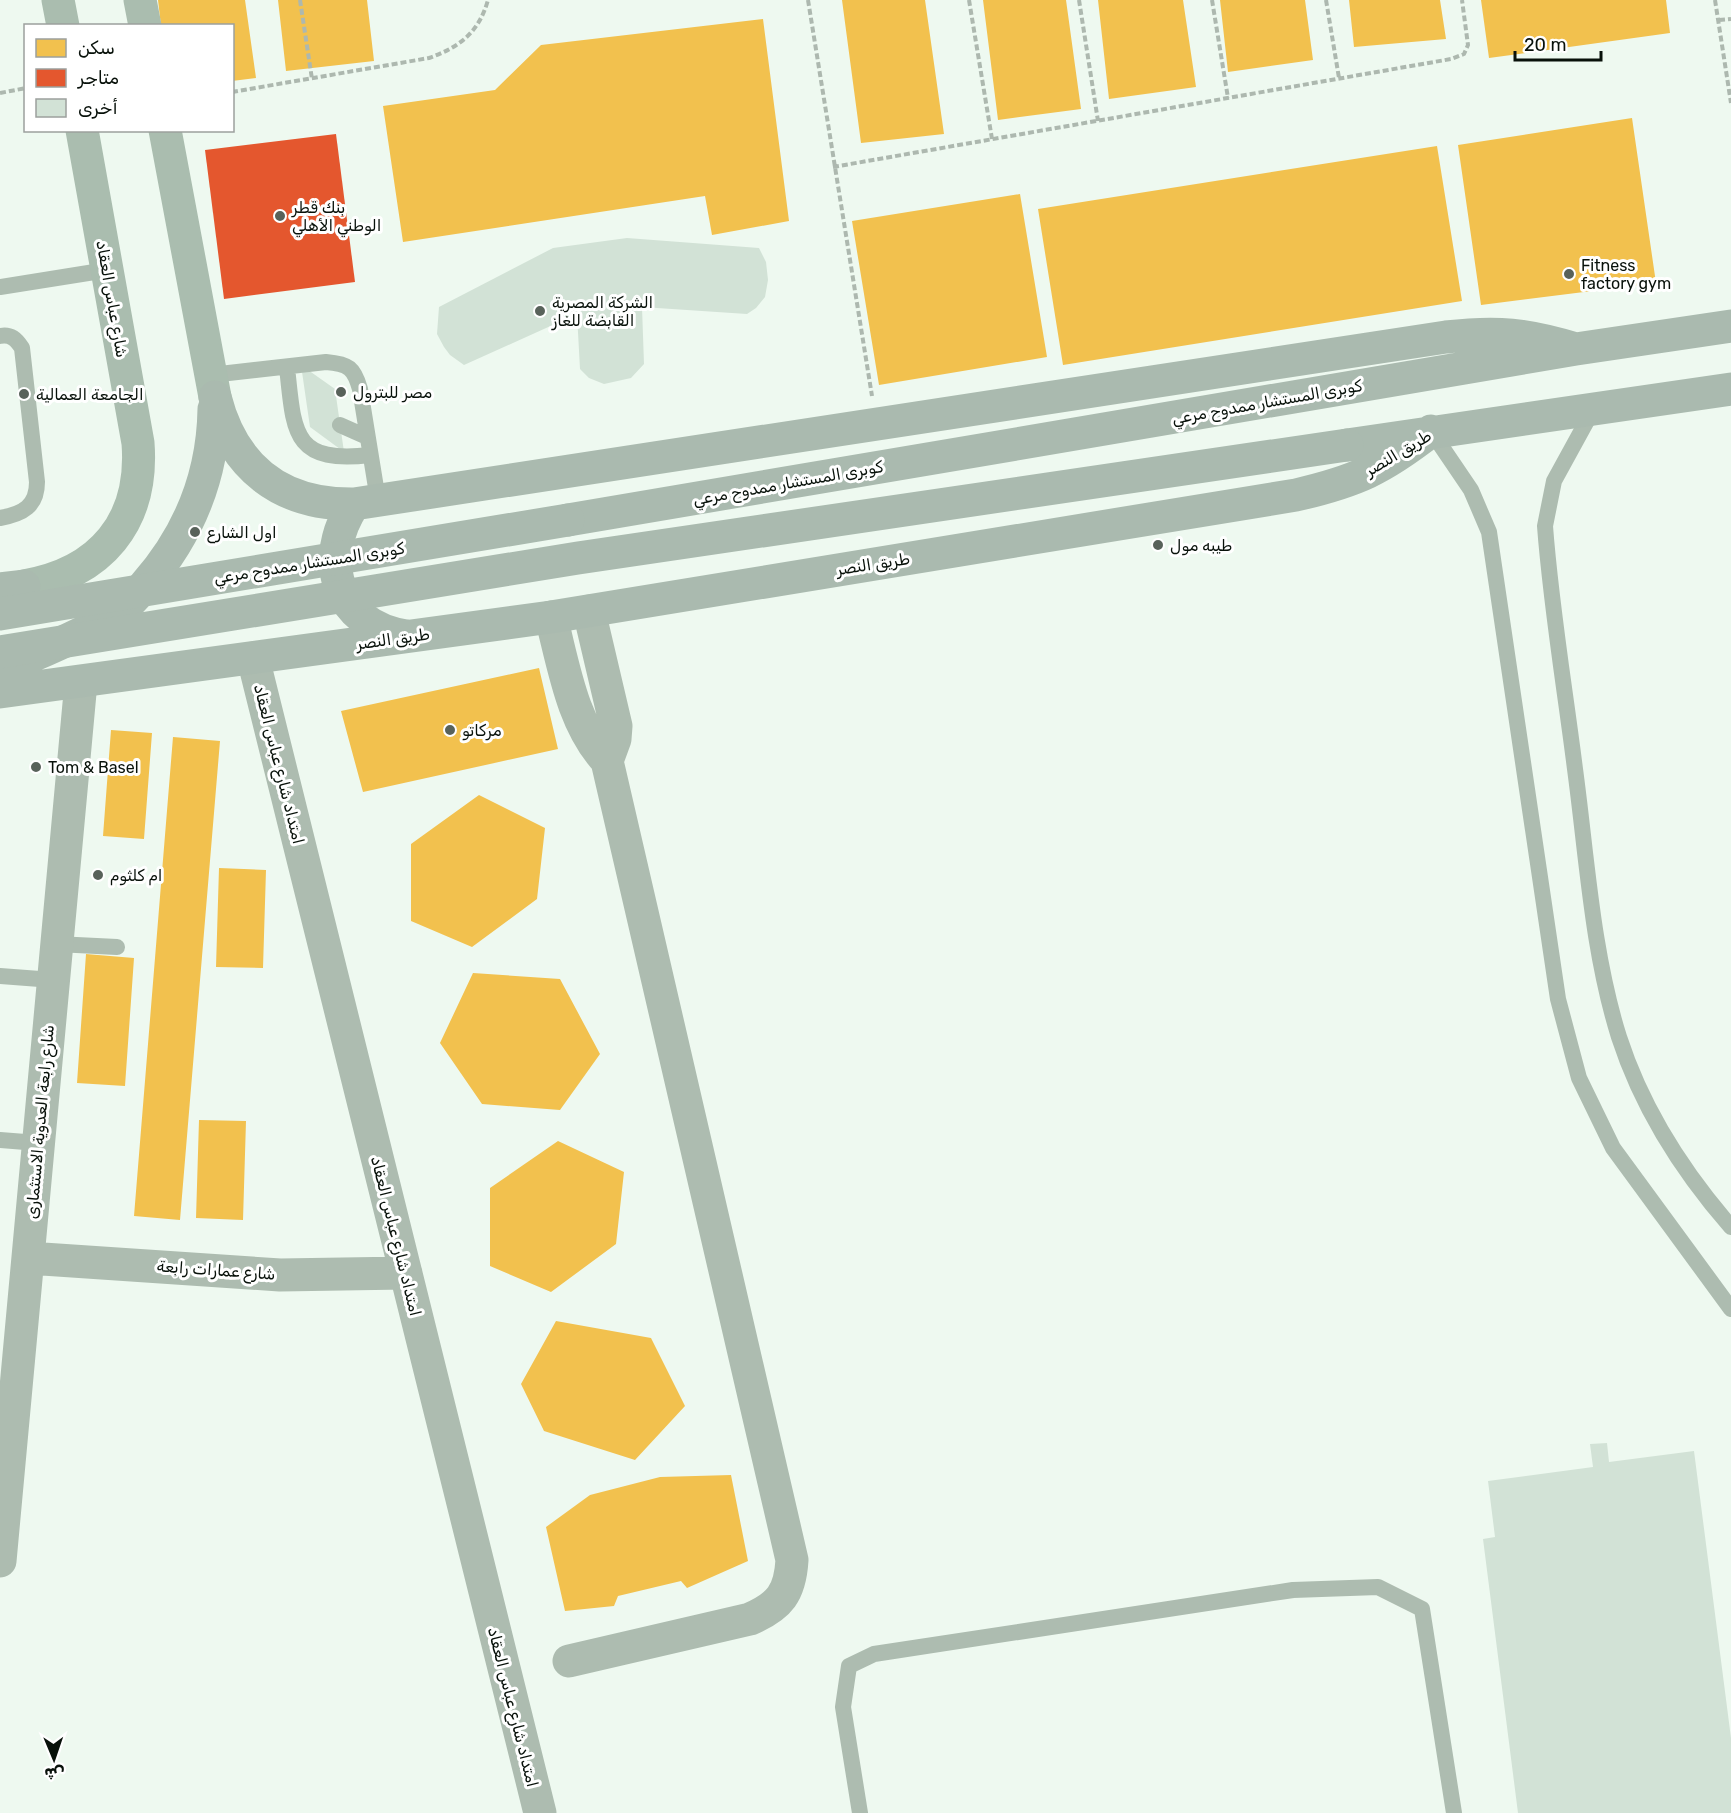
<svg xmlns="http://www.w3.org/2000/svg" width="1731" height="1813" font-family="Rubik,Cairo,sans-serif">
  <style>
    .homes { fill: #f2c14e }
    .shops { fill: #e4572e }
    .building { fill: #d2e2d6 }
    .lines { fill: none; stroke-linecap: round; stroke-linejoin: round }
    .path { stroke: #adb8af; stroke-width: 4; stroke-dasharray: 6 3; stroke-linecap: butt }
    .service { stroke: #adbcb0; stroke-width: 16 }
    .minor { stroke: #adbcb0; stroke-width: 33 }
    .primary { stroke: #aabdaf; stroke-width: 33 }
    .trunk { stroke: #aabaaf; stroke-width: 33 }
    .trunk-bridge { stroke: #aabaaf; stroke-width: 33 }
    .poi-dot { fill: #58625a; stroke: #fff; stroke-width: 2 }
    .labels { text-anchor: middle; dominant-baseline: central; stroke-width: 6; stroke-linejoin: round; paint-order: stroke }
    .poi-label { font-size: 16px; fill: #08110a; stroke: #fff; text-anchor: start }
    .street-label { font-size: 16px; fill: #08110a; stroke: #fff }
  </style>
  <rect width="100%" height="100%" fill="#eef9f0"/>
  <path class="homes" d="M158,0H245L256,78L232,81V26H161Z
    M278,0H367L374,61L286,71Z
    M842,0H925L944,134L861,143Z
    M983,0H1066L1081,109L998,120Z
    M1098,0H1183L1196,87L1109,99Z
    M1220,0H1305L1313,60L1228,72Z
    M1349,0H1440L1446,39L1354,47Z
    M1481,0H1666L1670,33L1489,58Z
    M763,19L789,221L712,235L705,196L403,242L383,106L495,90L541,45Z
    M1632,118L1656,283L1481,305L1458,145Z
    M1437,146L1462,301L1063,365L1038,209Z
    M1020,194L1047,357L879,385L852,221Z
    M539,668L558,749L363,792L341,711Z
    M111,730L152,733L144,839L103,836Z
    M173,737L220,741L180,1220L134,1216Z
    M479,795L545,828L537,899L472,947L411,921V844Z
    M219,868L266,870L263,968L216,967Z
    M86,954L134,958L125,1086L77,1083Z
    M473,973L560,979L600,1054L560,1110L482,1104L440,1043Z
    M199,1120L246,1121L243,1220L196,1218Z
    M558,1141L624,1172L616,1244L551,1292L490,1266V1188Z
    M556,1321L651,1338L685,1406L635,1460L544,1431L521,1384Z
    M731,1475L748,1561L687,1588L681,1581L618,1596L614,1606L565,1611L546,1527L590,1495L660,1477Z"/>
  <path class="shops" d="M336,134L355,282L224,299L205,150Z"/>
  <path class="building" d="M627,238L759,248L766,262L768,280L765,297L756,308L747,314L642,307L644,364L631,378L604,384L589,378L580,369L577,314L464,365L450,355L444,347L437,334L439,307L553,248Z
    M301,365L335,389L344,452L310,427Z
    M1607,1443L1609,1462L1694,1451L1731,1738V1813H1518L1483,1539L1495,1537L1488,1481L1593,1467L1590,1444Z"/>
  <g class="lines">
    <path class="path" d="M300,0L312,79
      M808,0L872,396
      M969,0L992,139
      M1079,0L1098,121
      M1212,0L1228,98
      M1326,0L1339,78
      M1715,0L1731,103
      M1719,20L1731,19
      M232,92L429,58C460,47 479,32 488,0
      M0,93L26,88
      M833,167L1451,59L1464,54L1468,45L1462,0"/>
    <path class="service" d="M0,287L107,270
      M0,336C11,334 16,339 22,348L37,482C37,506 23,514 0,518
      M287,367C294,432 292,464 370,455
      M211,375L326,362C349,364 354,368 360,389L378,500
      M1594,408L1554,481L1545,526C1551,607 1565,689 1575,769C1587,858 1592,951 1619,1037C1642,1108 1683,1172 1731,1227
      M340,425L367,437
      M1431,431L1471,490L1489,532L1558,999L1579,1078L1613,1148L1731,1309
      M56,944L117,947
      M0,976L53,980
      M0,1140L38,1143
      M860,1813L843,1707L849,1666L874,1654L1293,1590L1378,1587L1422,1609L1454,1813"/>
    <path class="minor" d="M589,611L616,726L615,739L607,761
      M551,617C564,667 572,723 607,761L792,1560C790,1593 780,1606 750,1619L569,1661
      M253,658L540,1813
      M28,1258L280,1275L406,1273
      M0,1561L81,682"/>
    <path class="primary" d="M58,0L63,26
      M140,0L145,26
      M165,130L215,397
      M24,586C101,573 144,522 138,443L82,130"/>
    <path class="trunk" d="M215,397C233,468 281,505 354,504L1446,337C1498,331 1526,334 1576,349
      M1347,445L1731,389
      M354,504C317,559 336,625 406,636
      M568,520L1576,349L1731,326
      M0,589L24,586
      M0,670C37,653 77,638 112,617C125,609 136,596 145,585C189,535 213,475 214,409
      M0,692L551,617L1296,495C1357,481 1382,469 1431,431"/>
    <path class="trunk-bridge" d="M0,614L568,520
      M0,652L578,558L1347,445"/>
  </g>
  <g class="poi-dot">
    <circle cx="280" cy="216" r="6"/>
    <circle cx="1569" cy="274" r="6"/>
    <circle cx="540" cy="311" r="6"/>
    <circle cx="341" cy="392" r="6"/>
    <circle cx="24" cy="394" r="6"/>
    <circle cx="195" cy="532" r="6"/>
    <circle cx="1158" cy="545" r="6"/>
    <circle cx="450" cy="730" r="6"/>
    <circle cx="36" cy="767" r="6"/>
    <circle cx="98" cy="875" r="6"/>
  </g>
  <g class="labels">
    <g class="poi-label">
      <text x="292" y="207">بنك قطر<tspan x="292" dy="18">الوطني الأهلي</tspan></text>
      <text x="1581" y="265">Fitness<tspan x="1581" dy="18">factory gym</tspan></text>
      <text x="552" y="302">الشركة المصرية<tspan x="552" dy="18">القابضة للغاز</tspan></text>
      <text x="353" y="392">مصر للبترول</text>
      <text x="36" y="394">الجامعة العمالية</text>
      <text x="207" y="532">اول الشارع</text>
      <text x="1170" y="545">طيبه مول</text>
      <text x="462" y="730">مركاتو</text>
      <text x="48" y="767">Tom &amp; Basel</text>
      <text x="110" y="875">ام كلثوم</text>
    </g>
    <g class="street-label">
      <text transform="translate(112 299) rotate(80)">شارع عباس العقاد</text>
      <text transform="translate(1267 402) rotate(-10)">كوبرى المستشار ممدوح مرعي</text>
      <text transform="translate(1398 453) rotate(-31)">طريق النصر</text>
      <text transform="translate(788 483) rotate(-10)">كوبرى المستشار ممدوح مرعي</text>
      <text transform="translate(309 563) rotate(-9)">كوبرى المستشار ممدوح مرعي</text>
      <text transform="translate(873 564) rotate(-9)">طريق النصر</text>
      <text transform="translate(393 639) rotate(-8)">طريق النصر</text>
      <text transform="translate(279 764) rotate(76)">امتداد شارع عباس العقاد</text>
      <text transform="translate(40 1122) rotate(-85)">شارع رابعة العدوية الاستثمارى</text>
      <text transform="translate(396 1236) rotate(76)">امتداد شارع عباس العقاد</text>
      <text transform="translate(216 1270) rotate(4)">شارع عمارات رابعة</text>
      <text transform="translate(513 1707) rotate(76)">امتداد شارع عباس العقاد</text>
    </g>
  </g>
  <rect x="24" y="24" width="210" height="108" fill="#ffffff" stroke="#9ca09d" stroke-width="1.5"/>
  <rect x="36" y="39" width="30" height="18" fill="#f2c14e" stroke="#9ca09d" stroke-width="1.5"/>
  <text x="78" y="54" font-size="18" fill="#08110a">سكن</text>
  <rect x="36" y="69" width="30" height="18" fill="#e4572e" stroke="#9ca09d" stroke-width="1.5"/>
  <text x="78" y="84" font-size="18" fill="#08110a">متاجر</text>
  <rect x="36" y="99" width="30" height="18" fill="#d2e2d6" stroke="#9ca09d" stroke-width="1.5"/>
  <text x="78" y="114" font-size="18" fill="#08110a">أخرى</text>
  <g transform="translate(54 1759) rotate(178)" stroke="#ffffff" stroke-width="4.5" paint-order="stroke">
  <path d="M0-4.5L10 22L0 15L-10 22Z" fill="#08110a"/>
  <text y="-9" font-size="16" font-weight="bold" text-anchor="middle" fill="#08110a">ش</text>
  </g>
  <path d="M1515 51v9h86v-9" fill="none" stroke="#08110a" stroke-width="3"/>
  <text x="1524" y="51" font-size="18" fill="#08110a" stroke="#ffffff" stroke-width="4.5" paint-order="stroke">20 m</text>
</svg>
